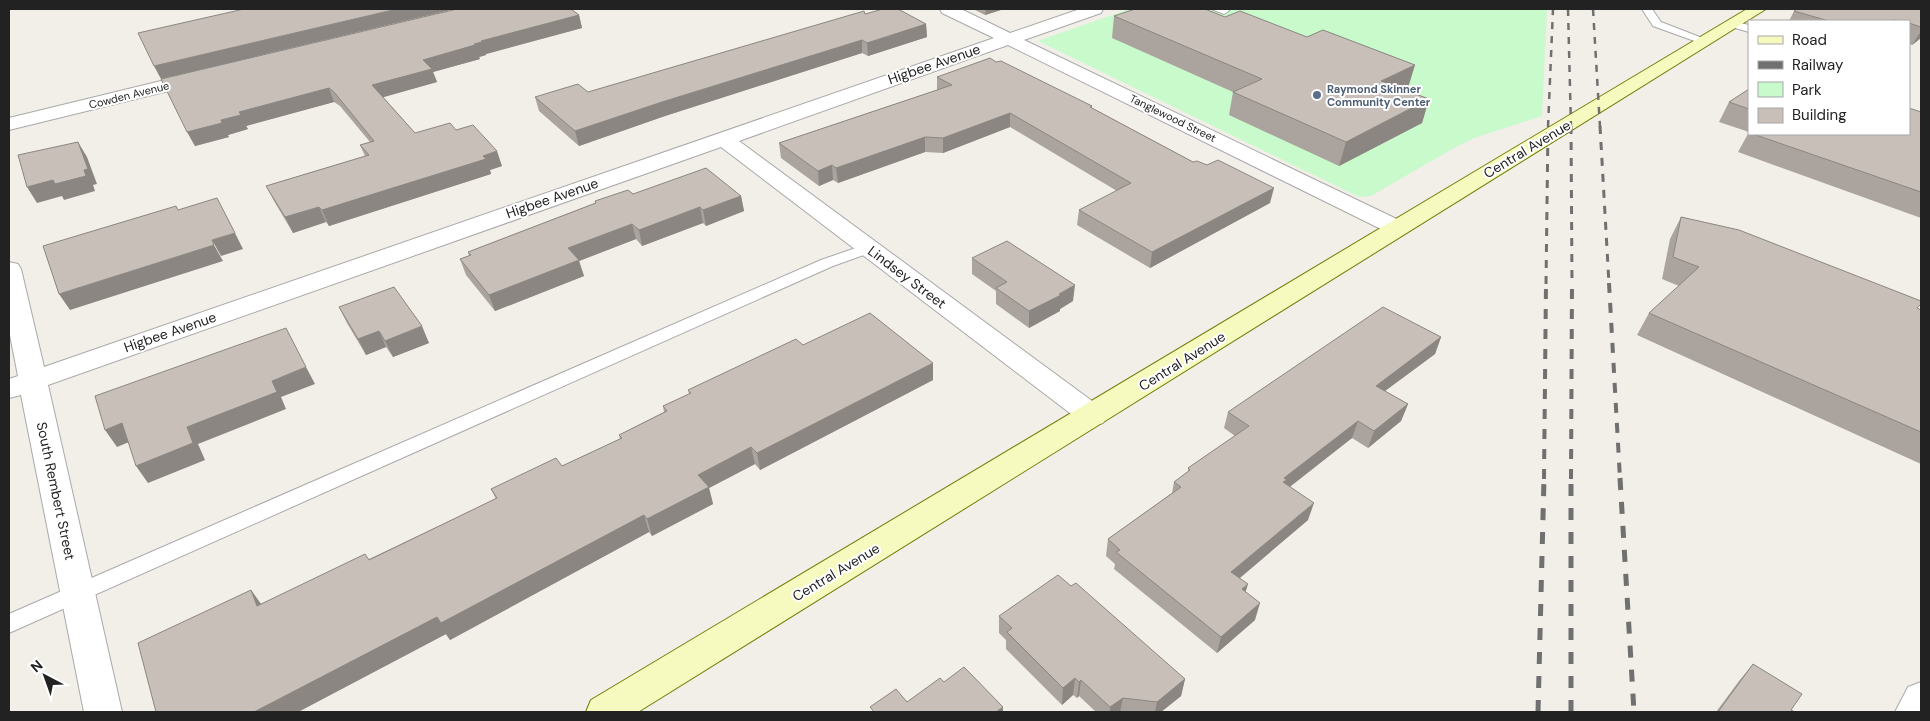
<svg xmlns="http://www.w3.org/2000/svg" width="1930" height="721" font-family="'DM Sans',sans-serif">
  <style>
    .park { fill: #c8facc }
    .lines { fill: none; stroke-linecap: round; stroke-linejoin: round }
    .lane-casing { stroke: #a9a9a9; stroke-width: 2 }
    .street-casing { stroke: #a9a9a9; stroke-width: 2 }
    .secondary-casing { stroke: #707d05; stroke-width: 2 }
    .lane { fill: #fff; fill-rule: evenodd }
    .street { fill: #fff; fill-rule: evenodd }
    .secondary { fill: #f7fabf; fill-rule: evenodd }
    .rail-far3 { stroke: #707070; stroke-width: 2.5; stroke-dasharray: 7 7; stroke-linecap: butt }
    .rail-far2 { stroke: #707070; stroke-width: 3; stroke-dasharray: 8 8; stroke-linecap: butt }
    .rail-far1 { stroke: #707070; stroke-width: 4; stroke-dasharray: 10 10; stroke-linecap: butt }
    .rail { stroke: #707070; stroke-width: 5; stroke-dasharray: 12 12; stroke-linecap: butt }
    .wall { fill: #aba49e }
    .shaded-wall { fill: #8b8681 }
    .building { fill: #c7bfb8; stroke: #8b8681 }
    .service-dot { fill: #5c6f8a; stroke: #fff; stroke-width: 2 }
    .labels { text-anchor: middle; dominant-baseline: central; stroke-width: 4; stroke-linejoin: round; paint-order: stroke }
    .far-service-label { font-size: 11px; font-weight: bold; fill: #4e5e75; stroke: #fff; text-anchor: start }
    .far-street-label { font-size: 11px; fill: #222; stroke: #fff }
    .street-label { font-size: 14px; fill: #222; stroke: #fff }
  </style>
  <rect width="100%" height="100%" fill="#f2efe9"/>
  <path class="park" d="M1129,9H1547L1542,116L1474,138L1454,148L1371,196L1359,197L1038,41Z"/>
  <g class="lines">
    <g class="lane-casing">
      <path id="lane" d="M1211,9H1228L1229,11L1224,14Z
        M1642,9H1652L1661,22L1710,41L1708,43H1700L1653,26Z
        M1732,21L1749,25V32L1728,26V22Z
        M870,243L878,248L875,251L833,266L9,633V614L821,260Z"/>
    </g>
    <g class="street-casing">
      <path id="street" d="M940,9H961L1010,33L1080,9H1103L1101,13L1024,40L1405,223L1409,228L1405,233L1397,235L1389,233L1008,45L739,141L1103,409L1108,416L1103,423L1093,426L1083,423L721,147L48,385L122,712H84L21,395L9,398V379L18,376L9,330V262L18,264L21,269L44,367L994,38L942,13Z
        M202,71L209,73L211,77L209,81L9,130V118Z
        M1921,682V712H1895L1908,687Z"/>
    </g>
    <g class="secondary-casing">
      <path id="secondary" d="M1747,9H1766L638,712H586L591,700Z"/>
    </g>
    <use href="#lane" class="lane"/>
    <use href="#street" class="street"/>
    <use href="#secondary" class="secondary"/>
    <path class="rail-far3" d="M1568,9L1571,127
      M1593,9L1600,127
      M1548,127L1553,9"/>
    <path class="rail-far2" d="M1571,126L1572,284
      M1600,126L1609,284
      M1546,284L1548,126"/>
    <path class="rail-far1" d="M1609,283L1620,479
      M1544,479L1546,283
      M1571,479L1572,283"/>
    <path class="rail" d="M1620,478L1634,712
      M1538,712L1544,478
      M1571,712V478"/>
  </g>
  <path class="wall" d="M973,9H1004L985,15Z
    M1921,9V38L1912,45L1909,44V21H1789L1794,11Z
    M865,14L926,24L927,37L868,56L862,53L665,116L579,146L539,111L535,97L588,92Z
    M579,15L582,28L486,54V55L479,57L480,59L433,72L437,82L383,97L415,133L456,130L502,166L490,170L491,174L329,226L326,222L293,233L274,201L266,186L365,156L360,145L370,142L340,106L334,102L246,126L248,129L228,135L229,137L195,146L161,79L301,46Z
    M1114,16L1225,17L1307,37L1408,88L1404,90L1429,99L1422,123L1339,166L1229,115L1233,92L1112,38Z
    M996,62L1092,106V108L1270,203L1150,268L1077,225L1079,210L1117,191L1010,127L943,153L925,152L838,183L833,180L819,186L781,158L779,143L937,90V77Z
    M1749,89V132L1719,122L1729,102Z
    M1921,112V218L1738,152L1749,132V134H1909Z
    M633,194L741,196L744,211L706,226L703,223L642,246L636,239L579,261L584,276L495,311L466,275L460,259L469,256L468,252L595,203V201Z
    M1681,217L1921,310V464L1637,335L1649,313L1679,286L1662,279L1670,239Z
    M972,258L1073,301L1060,309V311L1029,328L996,304V291L972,274Z
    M339,307L429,343L393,357L386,347L366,355L347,323Z
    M1441,337L1435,354L1385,391L1408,404L1401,421L1368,448L1352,438L1290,487L1308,520L1239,578L1245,592L1255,620L1217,653L1114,569L1115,564L1106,556L1108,539L1172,493L1174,482L1188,472V468L1235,436L1224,428L1228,412Z
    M803,345L933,380L760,470L755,464L709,488L713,504L652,536L649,532L450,640L446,634L298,712H156L251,590L261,604L369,559L496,499L491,489L562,466L620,439L619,435L664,412L663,406L689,394L688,390Z
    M1071,586L1185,679L1181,696L1161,712H1096L1079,696L1077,698L1073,695L1062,705L1006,649V640L999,633V616Z
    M1753,664L1791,710L1795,712H1716L1739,681Z"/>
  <path class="shaded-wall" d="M397,9H455L161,79L154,66Z
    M986,9H1004L985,15Z
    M579,15L582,28L486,54V55L479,57L480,59L433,72L437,82L377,99L372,85L423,60L474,44L481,41Z
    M926,24L927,37L868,56L867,43Z
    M1921,31V38L1912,45Z
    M862,40V53L665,116L579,146L575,131L662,102Z
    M1415,65L1408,88L1375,104L1381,81Z
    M329,88L334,102L246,126L248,129L228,135L229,137L195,146L187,132L221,120L239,112Z
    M1429,99L1422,123L1339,166L1346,142Z
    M1010,113V127L943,153V138Z
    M925,137V152L838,183L836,168Z
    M78,142L87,157L97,184L93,185L95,191L64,200L62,196L37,203L27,187L84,170Z
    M497,151L502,166L490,170L491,174L329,226L322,210Z
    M832,165L833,180L819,186L818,171Z
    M1274,188L1270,203L1150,268L1152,252Z
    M741,196L744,211L706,226L703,210Z
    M319,207L326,222L293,233L285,217Z
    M700,207L703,223L642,246L639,230Z
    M632,224L636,239L579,261L584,276L495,311L489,295L568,248Z
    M235,233L243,249L221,256L212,240Z
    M214,245L223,261L70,310L59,294Z
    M1075,285L1073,301L1060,309V311L1029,328V311L1059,294Z
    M422,326L429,343L393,357L385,341Z
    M379,331L386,347L366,355L358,339Z
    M1441,337L1435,354L1370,402L1376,386Z
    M933,363V380L760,470L757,453Z
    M306,367L315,384L281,397L286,409L198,444L205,460L148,483L136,466L187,427L272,381Z
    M1408,404L1401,421L1368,448L1374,431Z
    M1358,421L1352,438L1284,491L1278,499L1284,478Z
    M122,423L134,440L117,447L105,430Z
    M751,447L755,464L709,488L713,504L652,536L647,519L698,475Z
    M1314,503L1308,520L1227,589L1231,572Z
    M644,515L649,532L450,640L446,634L298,712H254L437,617Z
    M1248,584L1243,601L1242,589Z
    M251,590L263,607L257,606Z
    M1260,603L1255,620L1217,653L1221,637Z
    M1075,678L1073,695L1062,705L1063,688Z
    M1185,679L1181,696L1161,712H1155L1157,702Z
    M1081,680L1079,696L1077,698L1079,682Z
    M1123,698L1120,712H1110V707Z
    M1003,707V712H996Z"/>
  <path class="building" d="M244,9H397L154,66L138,33Z
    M457,9H571L579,15L481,41L482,42L474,44L475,45L423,60L432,69L372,85L415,133L450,123L456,130L473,125L497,151L483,156L486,159L322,210L319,207L285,217L266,186L369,155L360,145L374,141L334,92L329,88L239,112L241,115L221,120L222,123L187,132L161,79Z
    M883,9H898L926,24L867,43L862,40L662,102L575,131L535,97L578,84L588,92L864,11L865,14Z
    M1135,9H1205L1225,17L1240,11L1307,37L1323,30L1415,65L1381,81L1429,99L1346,142L1233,92L1262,79L1114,16Z
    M1797,9H1921V27L1909,23V21H1901L1894,20L1892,21H1829L1794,11Z
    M990,58L996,62L1001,61L1092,106L1090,107L1193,162L1197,161L1207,165L1218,160L1274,188L1152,252L1079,210L1131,183L1010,113L943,138L925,137L836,168L832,165L818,171L779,143L952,85L937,77Z
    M1749,89V109L1729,102Z
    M1909,108L1921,112V192L1753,134H1909Z
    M78,142L88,169L84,170L86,176L55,184L53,180L27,187L18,155Z
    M706,168L741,196L703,210L700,207L639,230L632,224L568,248L579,260L489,295L460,259L471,255L468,252L596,203L595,201L628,190L633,194Z
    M217,198L235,233L212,240L214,245L59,294L43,246L176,206L178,210Z
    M1681,217L1739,230L1921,301V304L1917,308L1921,310V432L1649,313L1699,267L1673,257Z
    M1007,241L1075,285L1059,294L1061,295L1029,311L996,288L1007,282L972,258Z
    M394,287L422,326L385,341L379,331L358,339L339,307Z
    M1383,307L1441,337L1376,386L1408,404L1374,431L1358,421L1284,478L1287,480L1283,482L1314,503L1231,572L1248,584L1242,589L1260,603L1221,637L1116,552L1120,550L1108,539L1181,487L1174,482L1190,470L1188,468L1249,426L1228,412Z
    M870,313L933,363L757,453L751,447L698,475L709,487L647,519L644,515L441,623L437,617L254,712H156L138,643L251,590L257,606L365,554L369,560L497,498L491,489L556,458L562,466L622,438L619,435L667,411L663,406L691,393L688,390L796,339L803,345Z
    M286,328L306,367L272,381L277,392L187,427L193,443L136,466L122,423L105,430L95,396Z
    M1058,575L1071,586L1076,583L1185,679L1157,702L1123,698L1110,707L1081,680L1079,682L1075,678L1063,688L1007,632L1012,628L999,616Z
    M1753,664L1802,694L1791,710L1795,712H1718Z
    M964,667L1003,707L996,712H874L870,707L896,689L907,702L940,678L944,682Z"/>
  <circle class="service-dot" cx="1317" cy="95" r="5"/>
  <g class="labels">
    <g class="far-service-label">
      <text x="1327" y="89">Raymond Skinner<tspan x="1327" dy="13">Community Center</tspan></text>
    </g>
    <g class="far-street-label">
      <text transform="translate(129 95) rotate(-14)">Cowden Avenue</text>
      <text transform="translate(1173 118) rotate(26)">Tanglewood Street</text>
    </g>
    <g class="street-label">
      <text transform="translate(934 64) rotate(-19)">Higbee Avenue</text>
      <text transform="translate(1527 149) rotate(-31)">Central Avenue</text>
      <text transform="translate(552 198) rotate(-19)">Higbee Avenue</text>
      <text transform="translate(907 277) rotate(37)">Lindsey Street</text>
      <text transform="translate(170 332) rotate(-19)">Higbee Avenue</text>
      <text transform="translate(1182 361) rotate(-32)">Central Avenue</text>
      <text transform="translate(56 491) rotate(78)">South Rembert Street</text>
      <text transform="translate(836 572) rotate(-31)">Central Avenue</text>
    </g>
  </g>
  <rect width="1930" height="721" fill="none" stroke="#222222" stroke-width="20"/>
  <rect x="1748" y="20" width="162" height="115" fill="#ffffff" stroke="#a7a7a7"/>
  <rect x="1758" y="36" width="25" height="8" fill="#f7fabf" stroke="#a7a7a7"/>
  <text x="1792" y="45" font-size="15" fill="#222222">Road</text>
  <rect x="1758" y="61" width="25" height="8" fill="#707070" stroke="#a7a7a7"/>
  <text x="1792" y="70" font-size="15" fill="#222222">Railway</text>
  <rect x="1758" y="82" width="25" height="15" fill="#c8facc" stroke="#a7a7a7"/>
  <text x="1792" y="95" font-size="15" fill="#222222">Park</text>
  <rect x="1758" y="108" width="25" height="15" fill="#c7bfb8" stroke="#a7a7a7"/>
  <text x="1792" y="120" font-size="15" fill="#222222">Building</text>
  <g transform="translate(45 676) rotate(319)" stroke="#ffffff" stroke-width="4" paint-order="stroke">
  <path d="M0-4L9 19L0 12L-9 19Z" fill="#222222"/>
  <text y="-8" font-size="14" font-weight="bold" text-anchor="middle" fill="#222222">N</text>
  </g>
</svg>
